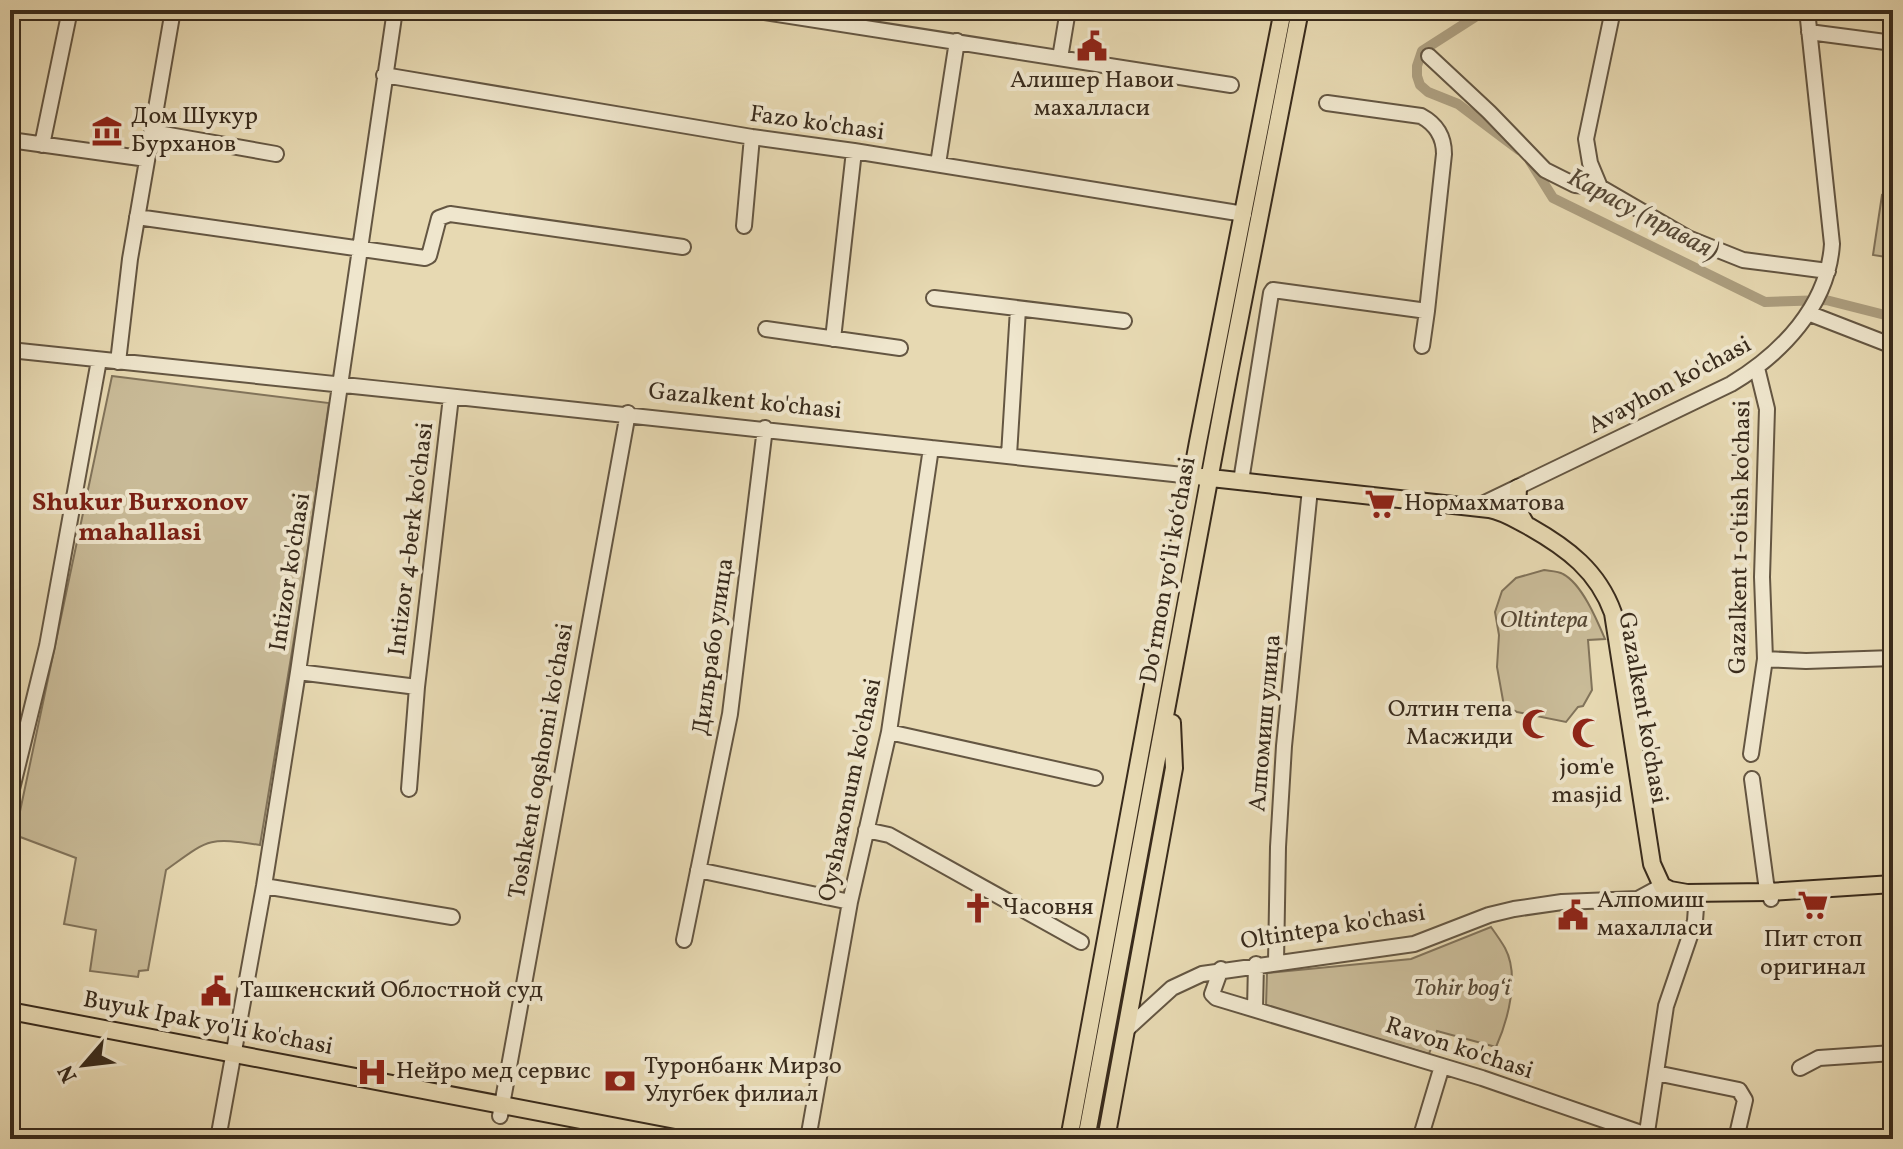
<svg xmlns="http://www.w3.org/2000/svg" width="1903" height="1149" font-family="Vollkorn,serif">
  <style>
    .green { fill: #c9bb98; stroke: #81735a; stroke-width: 2 }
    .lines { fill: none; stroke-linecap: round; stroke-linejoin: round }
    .canal { stroke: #ac9e7f; stroke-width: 10 }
    .minor-casing { stroke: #645642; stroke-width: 18 }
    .major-casing { stroke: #392b1c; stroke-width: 20 }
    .minor { stroke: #efe6cd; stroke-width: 14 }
    .major { stroke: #e7d9b2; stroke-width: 16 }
    .labels { text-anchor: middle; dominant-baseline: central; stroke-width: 8; stroke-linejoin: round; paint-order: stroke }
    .poi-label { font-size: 24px; fill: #392b1c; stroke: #efe6cd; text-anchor: start }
    .street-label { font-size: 24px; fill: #392b1c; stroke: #efe6cd }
    .park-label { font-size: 24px; font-style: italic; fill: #564835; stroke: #efe6cd }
    .water-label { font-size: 26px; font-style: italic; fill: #564835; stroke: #efe6cd }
    .neighbourhood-label { font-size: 26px; font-weight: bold; fill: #7a1f14; stroke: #efe6cd }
  </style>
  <rect width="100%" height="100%" fill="#e7d9b2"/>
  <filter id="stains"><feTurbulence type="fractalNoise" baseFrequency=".0025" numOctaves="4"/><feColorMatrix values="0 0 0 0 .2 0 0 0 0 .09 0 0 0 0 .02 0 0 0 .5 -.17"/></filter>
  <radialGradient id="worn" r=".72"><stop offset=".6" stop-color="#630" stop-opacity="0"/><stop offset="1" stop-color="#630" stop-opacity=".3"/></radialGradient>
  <path class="green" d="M1882,195L1893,197V258L1873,255Z
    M112,376L329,403L301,597L260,845C207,837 209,839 166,870L148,970L139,971L138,977L90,971L96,930L64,924L76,858L15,835Z
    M1544,570C1549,571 1558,571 1563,574C1582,584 1597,620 1605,639L1588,640L1592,690L1583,706L1578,707L1566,722L1517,712L1504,706L1497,667L1499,635L1495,612L1502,591L1516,578Z
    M1491,927C1496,934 1501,941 1505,948C1520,976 1508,1020 1496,1047L1437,1031L1429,1054L1266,1006L1267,973L1411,959Z"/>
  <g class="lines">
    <path class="canal" d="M1486,10L1422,51L1417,66V76L1420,85L1428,92L1458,104L1519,150
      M1530,161L1553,198L1765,302L1826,300L1893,317"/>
    <g class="minor-casing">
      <path id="minor" d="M751,10L1231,85
        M1809,32L1893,43
        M1429,56L1489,112L1545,170L1575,185L1600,187L1688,238L1743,260L1828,271
        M1060,58L1068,10
        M384,75L752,137L854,151L1244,214
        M152,132L276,154
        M10,140L147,159
        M42,145L70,10
        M938,164L957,41
        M1600,187L1590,163L1586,139L1613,10
        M137,217L425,258L429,256L439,218L450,214L683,247
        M744,226L752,137
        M934,298L1124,321
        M1808,313L1893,346
        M766,329L900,348
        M833,339L854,151
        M1422,346L1427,311
        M10,350C404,392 798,431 1192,476
        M118,362L130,259L173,10
        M1009,455L1018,309
        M1241,481L1271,293L1273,290L1427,311L1444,154C1444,137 1436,124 1421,116L1327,103
        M1474,508L1731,384C1781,354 1828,306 1832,244L1807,10
        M1765,659L1806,661L1893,658
        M298,672L417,687
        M889,732L1095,778
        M1751,754L1765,659L1762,577L1767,409L1757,368
        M1752,779L1766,883L1771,899
        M409,789L417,687L451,397
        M10,797L47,646L99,360
        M866,830L889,835L1081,942
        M698,870L850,902
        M264,886L452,917
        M684,940L730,714L765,428
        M1276,962L1278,847L1284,746L1310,489
        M1221,969L1212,994L1216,998L1482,1078L1647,1135
        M1255,1009L1256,964
        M1127,1029L1172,988L1202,974L1414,944L1489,915L1514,909L1562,902L1638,899L1662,886
        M1800,1068L1819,1058L1893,1053
        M1656,1073L1739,1090L1745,1100L1736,1139
        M500,1116L628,413
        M218,1139L264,886L298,672L395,10
        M808,1139L850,902L889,732L931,448
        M1420,1139L1442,1066
        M1646,1139L1666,1006L1695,921L1697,893"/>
    </g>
    <g class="major-casing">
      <path id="major" d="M1202,477L1489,509C1505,512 1516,520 1530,527C1567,548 1598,571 1613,613L1652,864L1662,886L1670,890L1687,893L1768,892L1893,884
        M1518,488L1517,509L1525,523
        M10,1011L680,1139
        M1069,1139L1198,442L1283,10
        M1086,1139L1229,373L1300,10
        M1106,1139L1174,768L1172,723"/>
    </g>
    <use href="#minor" class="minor"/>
    <use href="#major" class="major"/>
  </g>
  <defs>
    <g id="civic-bare" transform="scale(2.4)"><path d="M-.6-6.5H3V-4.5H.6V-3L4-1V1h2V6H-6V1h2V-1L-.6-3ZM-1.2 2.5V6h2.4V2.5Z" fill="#8f2418" stroke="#efe6cd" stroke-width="2.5" paint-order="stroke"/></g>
    <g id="museum-bare" transform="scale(2.4)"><path d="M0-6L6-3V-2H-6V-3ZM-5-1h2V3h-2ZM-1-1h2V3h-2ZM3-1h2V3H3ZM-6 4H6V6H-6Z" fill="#8f2418" stroke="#efe6cd" stroke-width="2.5" paint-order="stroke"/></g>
    <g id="supermarket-bare" transform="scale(2.4)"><path d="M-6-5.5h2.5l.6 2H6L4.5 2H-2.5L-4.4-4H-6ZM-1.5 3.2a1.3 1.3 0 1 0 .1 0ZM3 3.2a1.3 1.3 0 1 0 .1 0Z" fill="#8f2418" stroke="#efe6cd" stroke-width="2.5" paint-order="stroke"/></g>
    <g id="mosque-bare" transform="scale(2.4)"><path d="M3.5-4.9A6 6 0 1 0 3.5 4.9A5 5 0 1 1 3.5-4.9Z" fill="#8f2418" stroke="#efe6cd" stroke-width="2.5" paint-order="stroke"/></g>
    <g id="church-bare" transform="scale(2.4)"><path d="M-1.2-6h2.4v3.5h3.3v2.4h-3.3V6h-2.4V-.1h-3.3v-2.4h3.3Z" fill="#8f2418" stroke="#efe6cd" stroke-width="2.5" paint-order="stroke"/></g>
    <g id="hospital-bare" transform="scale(2.4)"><path d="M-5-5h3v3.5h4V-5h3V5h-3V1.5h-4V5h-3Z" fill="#8f2418" stroke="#efe6cd" stroke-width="2.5" paint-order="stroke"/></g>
    <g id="bank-bare" transform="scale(2.4)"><path d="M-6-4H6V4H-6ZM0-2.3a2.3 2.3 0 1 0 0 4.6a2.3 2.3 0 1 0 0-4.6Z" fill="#8f2418" stroke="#efe6cd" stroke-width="2.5" paint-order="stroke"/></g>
  </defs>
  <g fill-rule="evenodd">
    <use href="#civic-bare" x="1092" y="46"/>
    <use href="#museum-bare" x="107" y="131"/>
    <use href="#supermarket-bare" x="1380" y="504"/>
    <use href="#mosque-bare" x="1537" y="724"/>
    <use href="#mosque-bare" x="1587" y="733"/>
    <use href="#supermarket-bare" x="1813" y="905"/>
    <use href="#church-bare" x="978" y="908"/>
    <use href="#civic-bare" x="1573" y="915"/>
    <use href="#civic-bare" x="216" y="991"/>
    <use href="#hospital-bare" x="372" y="1072"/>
    <use href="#bank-bare" x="620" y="1081"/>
  </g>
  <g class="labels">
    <g class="poi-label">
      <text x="1092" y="81" text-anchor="middle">Алишер Навои<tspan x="1092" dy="28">махалласи</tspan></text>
      <text x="131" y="117">Дом Шукур<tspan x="131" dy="28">Бурханов</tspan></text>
      <text x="1404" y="504">Нормахматова</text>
      <text x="1513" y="710" text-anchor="end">Олтин тепа<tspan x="1513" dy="28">Масжиди</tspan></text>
      <text x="1587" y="768" text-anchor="middle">jom'e<tspan x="1587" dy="28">masjid</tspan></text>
      <text x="1597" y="901">Алпомиш<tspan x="1597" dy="28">махалласи</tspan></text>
      <text x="1002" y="908">Часовня</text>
      <text x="1813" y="940" text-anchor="middle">Пит стоп<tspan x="1813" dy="28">оригинал</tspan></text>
      <text x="240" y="991">Ташкенский Облостной суд</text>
      <text x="644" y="1067">Туронбанк Мирзо<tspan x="644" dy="28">Улугбек филиал</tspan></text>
      <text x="396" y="1072">Нейро мед сервис</text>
    </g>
    <g class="street-label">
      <text transform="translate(817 124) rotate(8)">Fazo ko'chasi</text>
      <text transform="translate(1670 386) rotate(-28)">Avayhon ko'chasi</text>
      <text transform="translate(745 402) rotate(6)">Gazalkent ko'chasi</text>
      <text transform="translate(1741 537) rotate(-89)">Gazalkent 1-o'tish ko'chasi</text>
      <text transform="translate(412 539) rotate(-83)">Intizor 4-berk ko'chasi</text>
      <text transform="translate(1169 570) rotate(-80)">Do‘rmon yo‘li ko‘chasi</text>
      <text transform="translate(291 572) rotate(-81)">Intizor ko'chasi</text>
      <text transform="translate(714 647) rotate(-82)">Дильрабо улица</text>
      <text transform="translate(1642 708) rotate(80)">Gazalkent ko'chasi</text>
      <text transform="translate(1266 723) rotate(-85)">Алпомиш улица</text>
      <text transform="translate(542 761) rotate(-80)">Toshkent oqshomi ko'chasi</text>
      <text transform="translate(851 790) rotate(-78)">Oyshaxonum ko'chasi</text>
      <text transform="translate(1333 928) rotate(-9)">Oltintepa ko'chasi</text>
      <text transform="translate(208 1024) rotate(11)">Buyuk Ipak yo'li ko'chasi</text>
      <text transform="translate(1459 1049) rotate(18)">Ravon ko'chasi</text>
    </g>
    <g class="park-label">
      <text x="1544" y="621">Oltintepa</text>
      <text x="1462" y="989">Tohir bog‘i</text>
    </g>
    <g class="water-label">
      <text transform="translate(1643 215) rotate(28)">Карасу (правая)</text>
    </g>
    <g class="neighbourhood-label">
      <text x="140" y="503">Shukur Burxonov<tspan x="140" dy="30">mahallasi</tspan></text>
    </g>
  </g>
  <rect width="1903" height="1149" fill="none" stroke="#e7d9b2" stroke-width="40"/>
  <rect x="12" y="12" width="1879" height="1125" fill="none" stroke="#392b1c" stroke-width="4"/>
  <rect x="20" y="20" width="1863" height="1109" fill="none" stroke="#392b1c" stroke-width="2"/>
  <g transform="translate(84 1065) rotate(242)" stroke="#efe6cd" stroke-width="6" paint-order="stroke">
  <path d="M0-6L14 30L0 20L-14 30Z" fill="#392b1c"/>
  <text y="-12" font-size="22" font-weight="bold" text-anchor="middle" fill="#392b1c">N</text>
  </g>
  <rect width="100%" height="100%" filter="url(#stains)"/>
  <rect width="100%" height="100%" fill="url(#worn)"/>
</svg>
